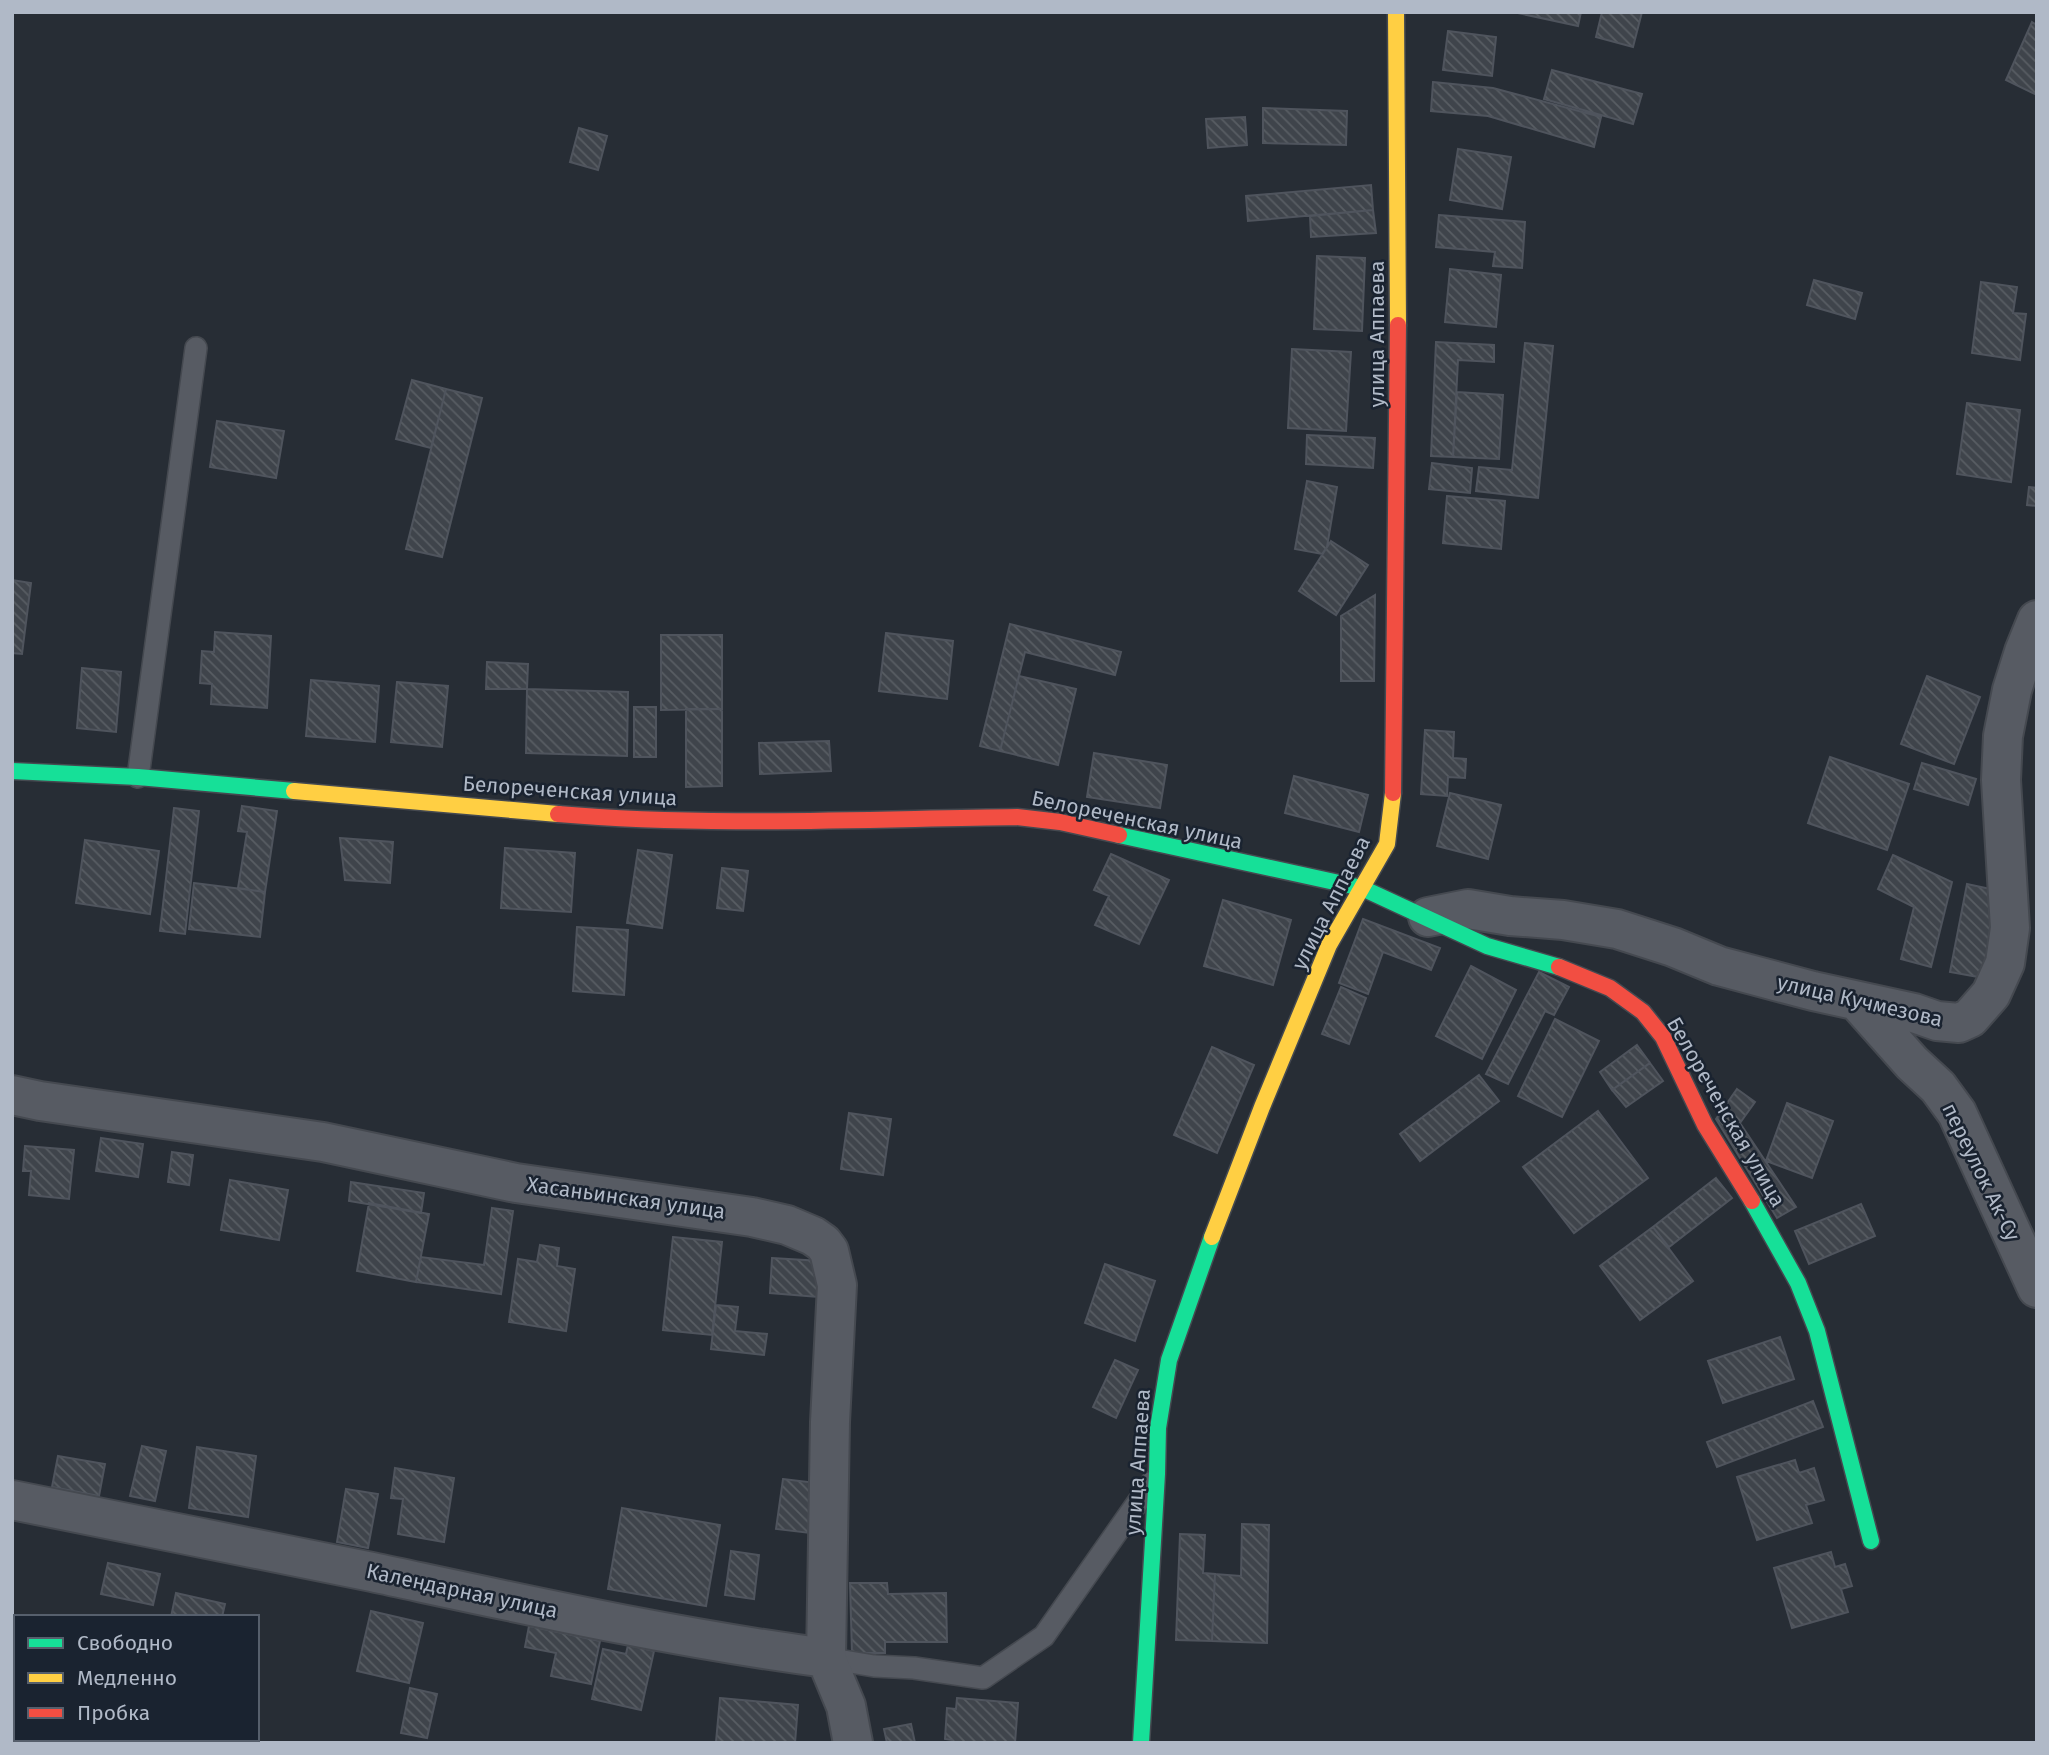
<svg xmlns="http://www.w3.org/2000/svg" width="2049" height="1755" font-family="'Fira Sans',sans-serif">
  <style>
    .building { fill: url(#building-back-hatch); stroke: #4f545d; stroke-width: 2 }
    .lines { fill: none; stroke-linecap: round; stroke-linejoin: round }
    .lane-casing { stroke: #454950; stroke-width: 24 }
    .street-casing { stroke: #454950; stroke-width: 42 }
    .fast-casing { stroke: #454950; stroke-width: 19 }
    .slow-casing { stroke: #454950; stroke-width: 19 }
    .jam-casing { stroke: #454950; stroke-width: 19 }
    .lane { stroke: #575b63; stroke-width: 21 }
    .street { stroke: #575b63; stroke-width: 38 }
    .fast { stroke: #16e098; stroke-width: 16 }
    .slow { stroke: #ffcf43; stroke-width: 16 }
    .jam { stroke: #f24e42; stroke-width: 16 }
    .labels { text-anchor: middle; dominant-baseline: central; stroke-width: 5; stroke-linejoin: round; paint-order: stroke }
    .street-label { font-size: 21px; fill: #b0b9c7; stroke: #1a2330 }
  </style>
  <defs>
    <pattern id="building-back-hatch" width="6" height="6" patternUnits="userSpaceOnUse" patternTransform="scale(1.75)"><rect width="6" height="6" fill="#3f444b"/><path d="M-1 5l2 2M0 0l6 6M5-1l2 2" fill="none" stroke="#585d63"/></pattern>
  </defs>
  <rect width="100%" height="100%" fill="#272d35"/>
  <path class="building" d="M1513,12H1581L1578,26Z
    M1602,12H1642L1633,47L1596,37Z
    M2032,22L2037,25V95L2006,80Z
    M1448,31L1496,37L1492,76L1443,70Z
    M1552,70L1642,94L1633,124L1544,99Z
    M1433,82L1493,88L1601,117L1594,147L1488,116L1431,111Z
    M1263,108L1347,111L1346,145L1263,143Z
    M1245,117L1247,145L1208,148L1206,119Z
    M579,128L607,136L598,170L570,162Z
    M1458,149L1511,157L1502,209L1450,200Z
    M1371,185L1373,210L1248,221L1246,196Z
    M1373,210L1376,233L1311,237L1310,216Z
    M1439,215L1525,222L1522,268L1493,266L1495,252L1436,247Z
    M1317,256L1365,258L1362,331L1314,329Z
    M1450,269L1501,275L1496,327L1445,322Z
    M1814,280L1862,293L1855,319L1807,305Z
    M1981,282L2017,287L2013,313L2026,314L2020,360L1972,353Z
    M1436,342L1494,345V362L1458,360L1453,457L1431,456Z
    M1525,343L1553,346L1538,498L1476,491L1479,467L1512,470Z
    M1292,349L1351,352L1346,431L1288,428Z
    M412,380L446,389L431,448L396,439Z
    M446,389L482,398L442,557L406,549Z
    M1457,392L1503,395L1499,459L1453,457Z
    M1967,403L2020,410L2011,482L1957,474Z
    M217,421L284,431L276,478L210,467Z
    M1307,435L1375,438L1373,468L1306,464Z
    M1432,463L1472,468L1470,493L1429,489Z
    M1307,481L1337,487L1327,547L1322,554L1295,549Z
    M2029,487L2037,488V506L2027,505Z
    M1447,496L1505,501L1501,549L1443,543Z
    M1331,541L1368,565L1336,615L1299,591Z
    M12,580L31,583L22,654L12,653Z
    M1375,595L1374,681H1341V616Z
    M1010,624L1121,652L1115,675L1025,652L1000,751L980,746Z
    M215,632L271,636L267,708L211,704L212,684L200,683L202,651L214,652Z
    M886,633L953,641L947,699L879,691Z
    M661,635H722V709L661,710Z
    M487,662L528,664L527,689H486Z
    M82,668L121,672L116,732L77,728Z
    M1019,676L1076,689L1058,765L1000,751Z
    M1927,676L1980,697L1954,764L1901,744Z
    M311,680L379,686L375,742L306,736Z
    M397,682L448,686L442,747L391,742Z
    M527,689L628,692L627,756L526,753Z
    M634,707H656V757H634Z
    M686,709H722V786L686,787Z
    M1425,730L1454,732L1453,758L1466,759L1465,778L1448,777L1447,796L1421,794Z
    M829,741L831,771L760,774L759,743Z
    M1094,753L1167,765L1160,808L1087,797Z
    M1830,757L1909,784L1887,850L1808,823Z
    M1922,763L1976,779L1968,805L1914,789Z
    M1294,776L1368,795L1359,832L1285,813Z
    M1450,793L1501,805L1488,859L1437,846Z
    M242,806L277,811L265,892L238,888L247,832L238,831Z
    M174,808L199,811L185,934L160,931Z
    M340,838L393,842L390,883L345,880Z
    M85,840L159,851L150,914L76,903Z
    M505,848L575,853L571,912L501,908Z
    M638,850L672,855L662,928L627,923Z
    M1111,854L1169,880L1139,944L1095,925L1109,896L1094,890Z
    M1893,855L1952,882L1931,967L1901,959L1914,907L1878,889Z
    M722,868L748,871L743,911L717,908Z
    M194,883L265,892L260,937L189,929Z
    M1967,884L2000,891L1984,978L1950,972Z
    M1223,900L1291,920L1273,985L1204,966Z
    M1363,919L1440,948L1431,970L1383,952L1368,994L1339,983Z
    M577,927L628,930L624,995L573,991Z
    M1471,966L1516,990L1482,1059L1436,1036Z
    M1539,972L1569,987L1554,1015L1545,1011L1508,1084L1486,1074Z
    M1341,987L1366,998L1349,1044L1322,1034Z
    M1555,1019L1599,1041L1562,1117L1518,1096Z
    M1637,1045L1650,1063L1612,1090L1600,1072Z
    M1212,1047L1254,1065L1217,1153L1174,1135Z
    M1650,1063L1663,1081L1626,1107L1612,1090Z
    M1479,1075L1499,1101L1420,1161L1400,1134Z
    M1737,1089L1755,1102L1740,1123L1796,1207L1777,1218L1716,1119Z
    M1787,1103L1833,1121L1812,1178L1766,1161Z
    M1598,1111L1648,1178L1574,1233L1523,1167Z
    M849,1113L891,1119L883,1175L841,1169Z
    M101,1138L143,1144L138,1177L96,1171Z
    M25,1146L74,1150L69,1199L29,1195L31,1171H23Z
    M172,1152L193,1155L189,1185L168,1182Z
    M1716,1178L1732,1198L1669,1247L1653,1227Z
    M230,1180L288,1190L279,1240L221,1230Z
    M351,1182L424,1193L421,1213L349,1201Z
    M369,1203L429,1214L416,1282L357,1271Z
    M1861,1204L1875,1236L1809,1264L1795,1231Z
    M492,1208L513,1211L501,1294L416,1282L421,1257L484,1265Z
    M1653,1227L1693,1281L1640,1320L1600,1266Z
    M673,1237L722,1242L712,1335L663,1330Z
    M540,1245L559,1248L557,1266L575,1269L566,1331L509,1322L518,1259L537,1262Z
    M772,1258L821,1261L818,1297L770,1293Z
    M1105,1264L1155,1281L1135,1341L1085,1323Z
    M716,1305L738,1307L735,1331L767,1334L764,1355L711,1349Z
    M1780,1337L1794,1379L1723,1403L1708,1361Z
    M1115,1360L1138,1370L1116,1418L1093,1407Z
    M1813,1401L1823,1427L1717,1467L1707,1442Z
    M142,1446L166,1451L155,1501L130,1496Z
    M197,1447L256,1456L248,1517L189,1508Z
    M58,1456L105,1464L99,1496L52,1487Z
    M1795,1460L1799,1473L1814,1468L1824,1500L1806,1505L1812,1523L1757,1540L1737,1477Z
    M395,1468L454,1478L444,1542L398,1534L403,1499L391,1498Z
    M783,1479L817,1483L810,1533L776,1529Z
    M346,1489L378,1494L368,1548L337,1542Z
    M622,1508L720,1525L706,1606L608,1589Z
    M1242,1524L1269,1525L1267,1643L1212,1641L1215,1574L1241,1576Z
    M1180,1534L1205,1535L1203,1573L1215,1574L1212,1641L1176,1640Z
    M731,1551L759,1555L754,1599L725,1595Z
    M1831,1552L1835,1567L1845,1564L1852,1586L1841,1589L1848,1612L1792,1628L1774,1568Z
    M108,1563L160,1574L153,1605L101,1594Z
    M850,1583H887L888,1594L946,1593L947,1642H885V1653H852Z
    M176,1593L225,1604L222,1617H171Z
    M371,1611L423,1623L409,1683L357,1671Z
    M529,1626L600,1641L591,1684L551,1676L556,1653L525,1647Z
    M628,1645L654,1651L641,1710L592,1699L603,1649L626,1654Z
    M410,1688L437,1694L427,1738L401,1733Z
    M720,1698L798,1705L795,1743L716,1742Z
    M957,1698L1018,1703L1015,1743H952V1740L945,1739L947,1708L956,1709Z
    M12,1715H16V1739H26L25,1743H12Z
    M911,1724L915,1743H887L884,1729Z"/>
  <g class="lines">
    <g class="lane-casing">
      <path id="lane" d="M138,777L196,348
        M826,1658L874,1666L914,1668L983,1678L1044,1636L1152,1482"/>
    </g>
    <g class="street-casing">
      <path id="street" d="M1428,917L1468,909L1510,916L1563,920L1617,929L1673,947L1719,966L1813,991L1914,1013L1937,1021L1959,1023L1970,1018L1991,994L2005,963L2010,928L2001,780L2003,736L2012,690L2024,652L2037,620
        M1857,1001L1912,1063L1938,1087L1957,1113L2037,1288
        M12,1095L40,1101L323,1142L516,1183L752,1217L787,1225L813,1236L823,1243L829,1251L837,1285L830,1422L826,1658
        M12,1500C132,1525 252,1547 372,1572C522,1604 673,1638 826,1658L846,1706L853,1743"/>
    </g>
    <g class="fast-casing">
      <path id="fast" d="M12,771L138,777L294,791
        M1119,835L1362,888L1487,946L1559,967
        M1752,1201L1798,1283L1817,1331L1871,1541
        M1141,1743L1157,1474L1158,1428L1169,1360L1212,1237"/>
    </g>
    <g class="slow-casing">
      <path id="slow" d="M1396,12L1398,325
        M294,791L558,814
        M1212,1237L1262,1107L1329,945L1387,844L1393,793"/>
    </g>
    <g class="jam-casing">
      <path id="jam" d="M1393,793L1398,325
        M558,814C710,827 864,819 1017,817L1060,822L1119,835
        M1559,967L1610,988L1643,1012L1663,1037L1705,1125L1752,1201"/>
    </g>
    <use href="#lane" class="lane"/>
    <use href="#street" class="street"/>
    <use href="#fast" class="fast"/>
    <use href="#slow" class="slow"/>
    <use href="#jam" class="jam"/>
  </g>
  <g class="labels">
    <g class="street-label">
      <text transform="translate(1377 334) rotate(-90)">улица Аппаева</text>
      <text transform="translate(570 791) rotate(4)">Белореченская улица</text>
      <text transform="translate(1137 820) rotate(12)">Белореченская улица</text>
      <text transform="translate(1331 903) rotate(-63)">улица Аппаева</text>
      <text transform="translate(1860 1001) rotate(13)">улица Кучмезова</text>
      <text transform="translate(1726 1112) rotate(60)">Белореченская улица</text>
      <text transform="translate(1981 1172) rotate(64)">переулок Ак-Су</text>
      <text transform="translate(626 1198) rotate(8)">Хасаньинская улица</text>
      <text transform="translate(1138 1462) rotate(-86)">улица Аппаева</text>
      <text transform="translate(462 1591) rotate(12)">Календарная улица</text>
    </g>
  </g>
  <rect width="2049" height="1755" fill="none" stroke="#b0b9c7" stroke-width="28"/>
  <rect x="14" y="1615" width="245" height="126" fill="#1a2330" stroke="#565f6c" stroke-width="2"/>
  <rect x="28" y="1638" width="35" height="10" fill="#16e098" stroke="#565f6c" stroke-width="2"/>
  <text x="77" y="1650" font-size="21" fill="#b0b9c7">Свободно</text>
  <rect x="28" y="1673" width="35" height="10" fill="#ffcf43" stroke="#565f6c" stroke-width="2"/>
  <text x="77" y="1685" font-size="21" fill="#b0b9c7">Медленно</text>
  <rect x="28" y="1708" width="35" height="10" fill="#f24e42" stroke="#565f6c" stroke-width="2"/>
  <text x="77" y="1720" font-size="21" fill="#b0b9c7">Пробка</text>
</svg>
